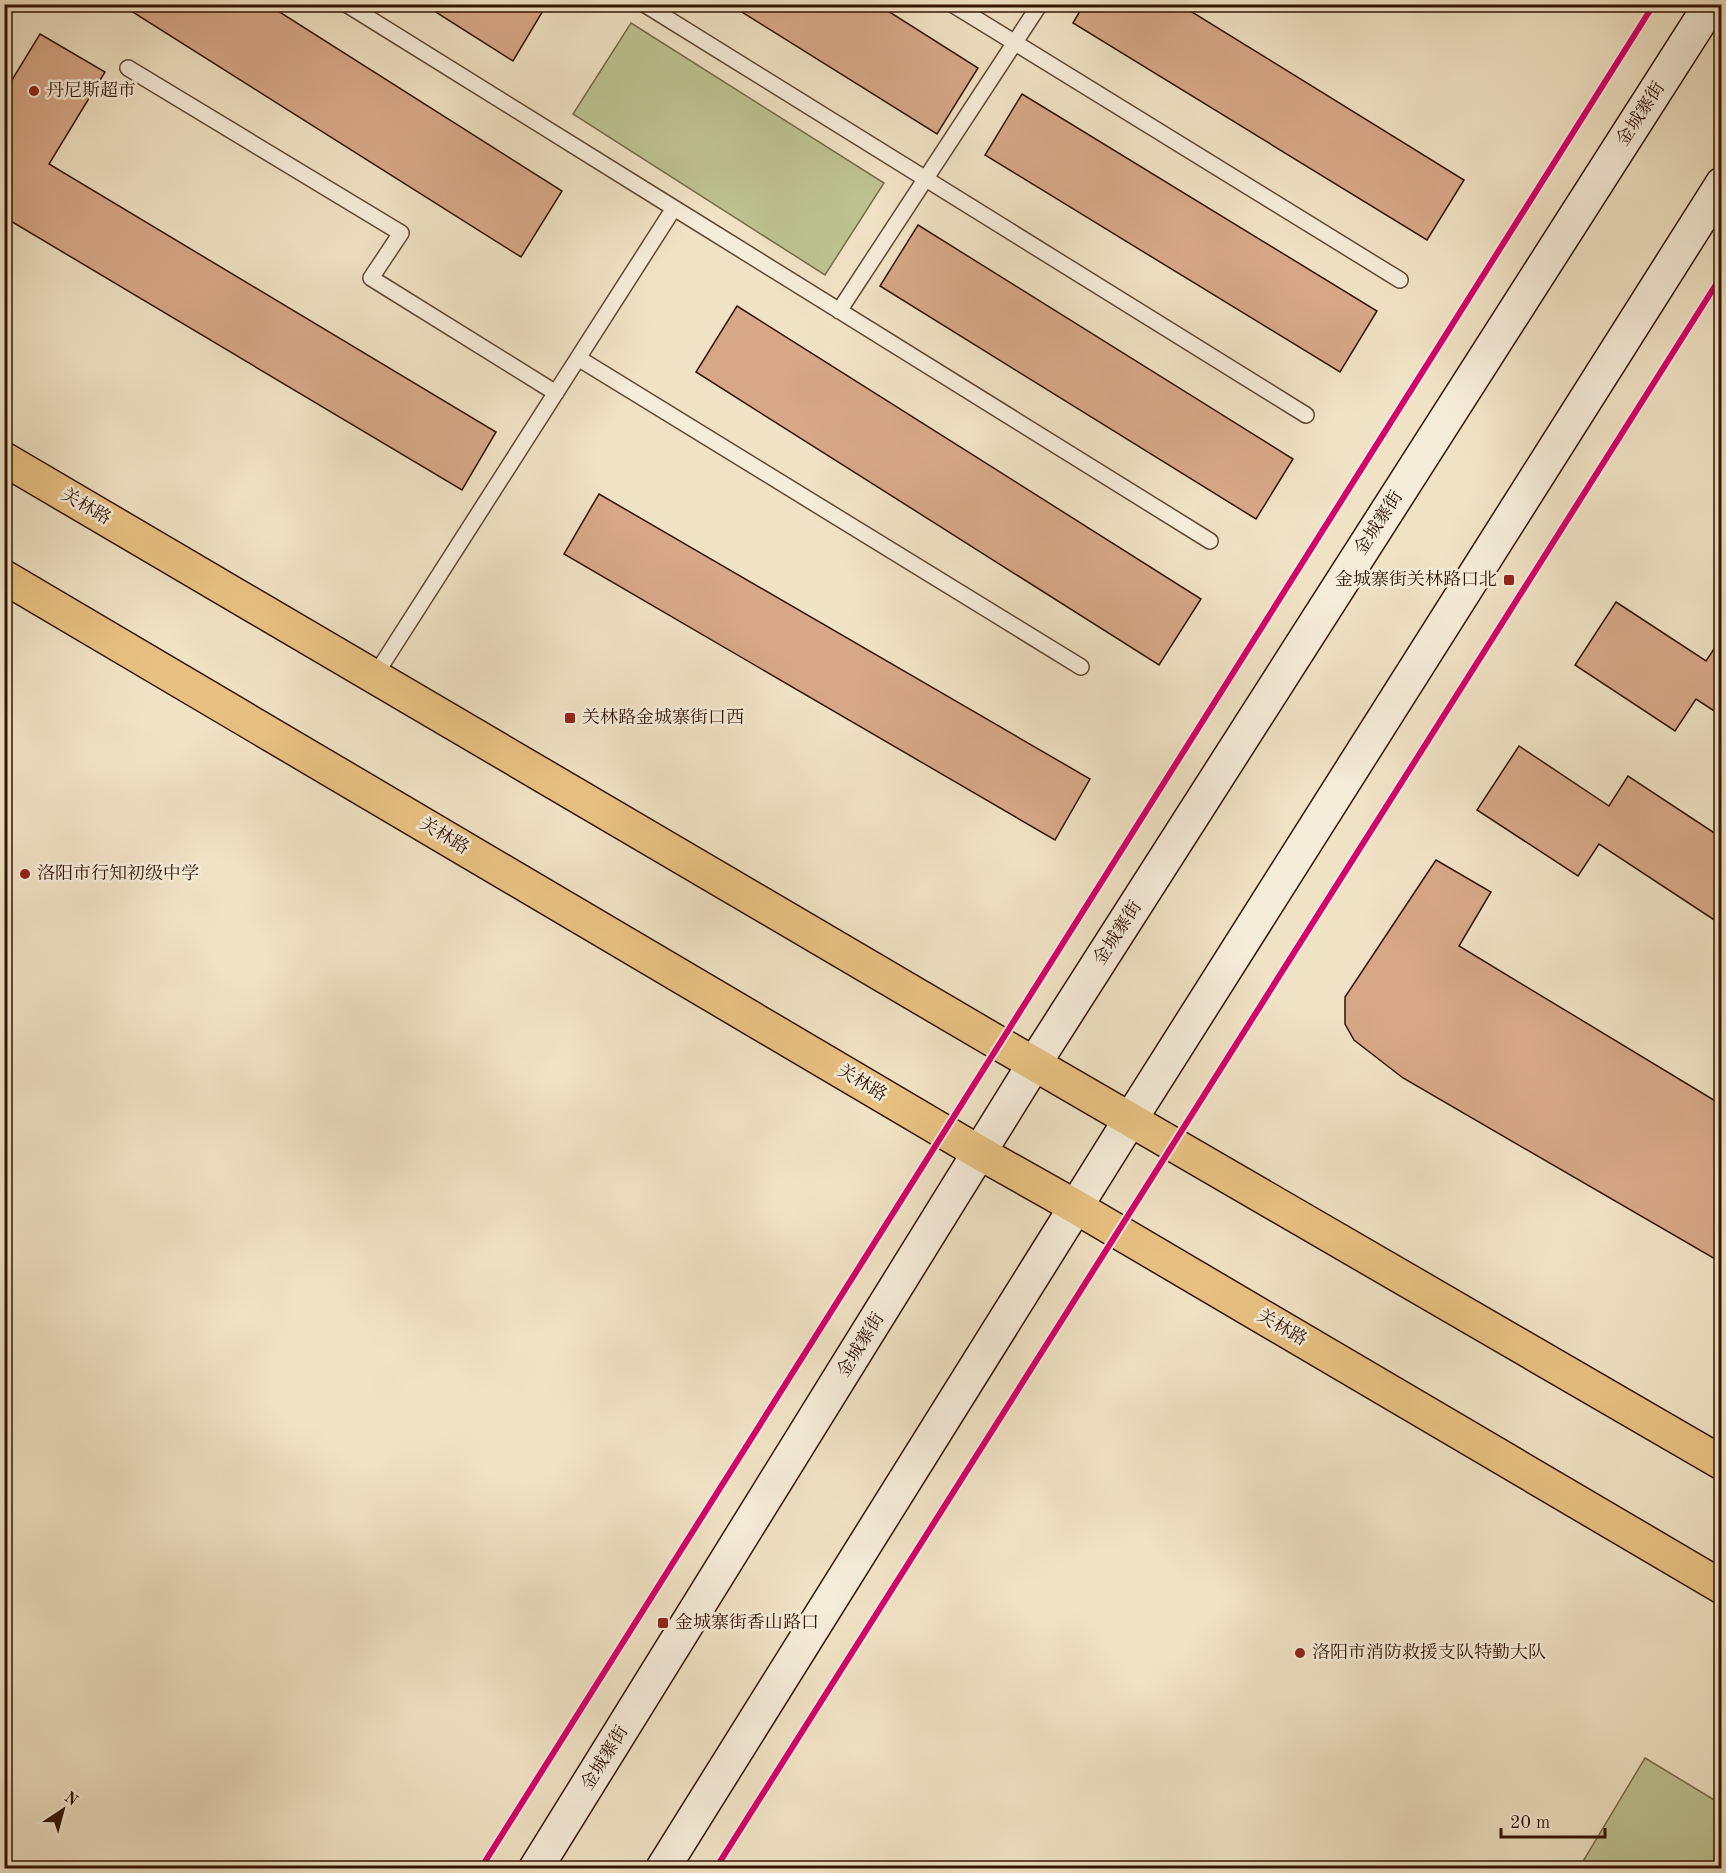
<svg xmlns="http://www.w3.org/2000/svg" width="1726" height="1873" font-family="'Old Standard TT','Noto Serif SC',serif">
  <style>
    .green { fill: #bdc291; stroke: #786b4a; stroke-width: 1.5 }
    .building { fill: #d7a787; stroke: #331403; stroke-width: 1.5 }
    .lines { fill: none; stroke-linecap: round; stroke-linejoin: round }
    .lane-casing { stroke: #624833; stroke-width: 18 }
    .secondary-casing { stroke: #331403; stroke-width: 36 }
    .primary-casing { stroke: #331403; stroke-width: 36 }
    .lane { stroke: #f5ecd9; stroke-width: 15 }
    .secondary { stroke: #f5ecd9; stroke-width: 33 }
    .primary { stroke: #e8c182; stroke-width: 33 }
    .cycleway-casing { stroke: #f5ecd9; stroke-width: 10 }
    .cycleway { stroke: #d6006c; stroke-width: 6 }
    .poi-dot { fill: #8f2418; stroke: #f5ecd9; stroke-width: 2 }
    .labels { text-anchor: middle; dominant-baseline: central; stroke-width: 5; stroke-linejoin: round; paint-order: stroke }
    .poi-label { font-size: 18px; fill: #331403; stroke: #f5ecd9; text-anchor: start }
    .street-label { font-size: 18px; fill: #331403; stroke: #f5ecd9 }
  </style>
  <rect width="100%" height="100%" fill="#f0e2c4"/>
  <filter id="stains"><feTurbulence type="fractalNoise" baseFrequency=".00333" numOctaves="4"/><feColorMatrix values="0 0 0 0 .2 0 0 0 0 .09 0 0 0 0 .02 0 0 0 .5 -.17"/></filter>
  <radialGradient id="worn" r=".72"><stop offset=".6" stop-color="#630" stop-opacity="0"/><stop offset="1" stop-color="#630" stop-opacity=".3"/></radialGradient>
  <path class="green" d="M631,23L884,183L825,275L573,114Z
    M1645,1758L1721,1804V1868H1579Z"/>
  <path class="building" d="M120,4H267L562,191L521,257Z
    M423,4H547L513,61Z
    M729,4H877L978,68L937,134Z
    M1084,4H1179L1464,180L1427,240L1073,23Z
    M40,34L105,72L49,164L496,432L462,490L4,217V93Z
    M1022,94L1377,311L1340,372L985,155Z
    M918,225L1293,459L1256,519L880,286Z
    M737,306L1201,599L1159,665L696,372Z
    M599,494L1090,779L1055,840L564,554Z
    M1616,602L1706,661L1722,637V716L1696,699L1675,731L1575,665Z
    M1519,746L1609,806L1628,776L1722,838V925L1599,844L1578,876L1477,810Z
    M1436,860L1491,892L1459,946L1722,1105V1263L1403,1078L1354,1040L1345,1024V997Z"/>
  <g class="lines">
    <g class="lane-casing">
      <path id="lane" d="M346,4L674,208L374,677
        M644,4L1306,415
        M952,4L1400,280
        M128,68L401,233L371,278L556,393
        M674,208L1210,541
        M839,311L1040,4
        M578,358L1081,667"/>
    </g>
    <g class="secondary-casing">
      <path id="secondary" d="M536,1868L1034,1064L1711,4
        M663,1868L1130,1120L1722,184"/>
    </g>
    <g class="primary-casing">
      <path id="primary" d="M4,459L1000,1044L1722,1463
        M4,577L980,1153L1076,1207L1722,1587"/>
    </g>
    <use href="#lane" class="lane"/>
    <use href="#secondary" class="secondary"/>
    <use href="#primary" class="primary"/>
    <g class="cycleway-casing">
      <path id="cycleway" d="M481,1868L1654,4
        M716,1868L1722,275"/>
    </g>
    <use href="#cycleway" class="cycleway"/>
  </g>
  <g class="poi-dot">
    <circle cx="34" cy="91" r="6"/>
    <rect x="1503" y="574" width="12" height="12" rx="3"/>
    <rect x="564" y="712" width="12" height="12" rx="3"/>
    <circle cx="25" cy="874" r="6"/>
    <rect x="657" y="1617" width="12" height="12" rx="3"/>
    <circle cx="1300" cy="1653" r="6"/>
  </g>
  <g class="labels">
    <g class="poi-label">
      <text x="46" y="91">丹尼斯超市</text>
      <text x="1497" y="580" text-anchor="end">金城寨街关林路口北</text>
      <text x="582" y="718">关林路金城寨街口西</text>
      <text x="37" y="874">洛阳市行知初级中学</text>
      <text x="675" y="1623">金城寨街香山路口</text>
      <text x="1312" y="1653">洛阳市消防救援支队特勤大队</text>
    </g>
    <g class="street-label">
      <text transform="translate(1641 114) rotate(-57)">金城寨街</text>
      <text transform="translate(86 507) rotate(30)">关林路</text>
      <text transform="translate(1379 523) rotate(-57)">金城寨街</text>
      <text transform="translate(444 836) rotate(31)">关林路</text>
      <text transform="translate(1118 933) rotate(-57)">金城寨街</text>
      <text transform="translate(862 1083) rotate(31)">关林路</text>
      <text transform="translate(1282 1328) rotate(30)">关林路</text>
      <text transform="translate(861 1345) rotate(-58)">金城寨街</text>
      <text transform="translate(605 1758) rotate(-58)">金城寨街</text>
    </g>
  </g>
  <rect width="1726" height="1873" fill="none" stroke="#f0e2c4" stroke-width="24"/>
  <rect x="6" y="6" width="1714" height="1861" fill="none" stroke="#331403" stroke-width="3"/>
  <rect x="12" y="12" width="1702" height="1849" fill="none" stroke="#331403" stroke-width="1.5"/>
  <g transform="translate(63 1810) rotate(36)" stroke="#f5ecd9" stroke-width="4.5" paint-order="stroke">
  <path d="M0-4.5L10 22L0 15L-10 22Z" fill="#331403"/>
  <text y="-9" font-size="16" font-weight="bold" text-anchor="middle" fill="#331403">N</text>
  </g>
  <path d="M1501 1828v9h104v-9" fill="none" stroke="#331403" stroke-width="3"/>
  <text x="1510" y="1828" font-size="18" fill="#331403" stroke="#f5ecd9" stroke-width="4.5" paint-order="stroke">20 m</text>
  <rect width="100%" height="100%" filter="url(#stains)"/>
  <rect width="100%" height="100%" fill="url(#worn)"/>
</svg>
